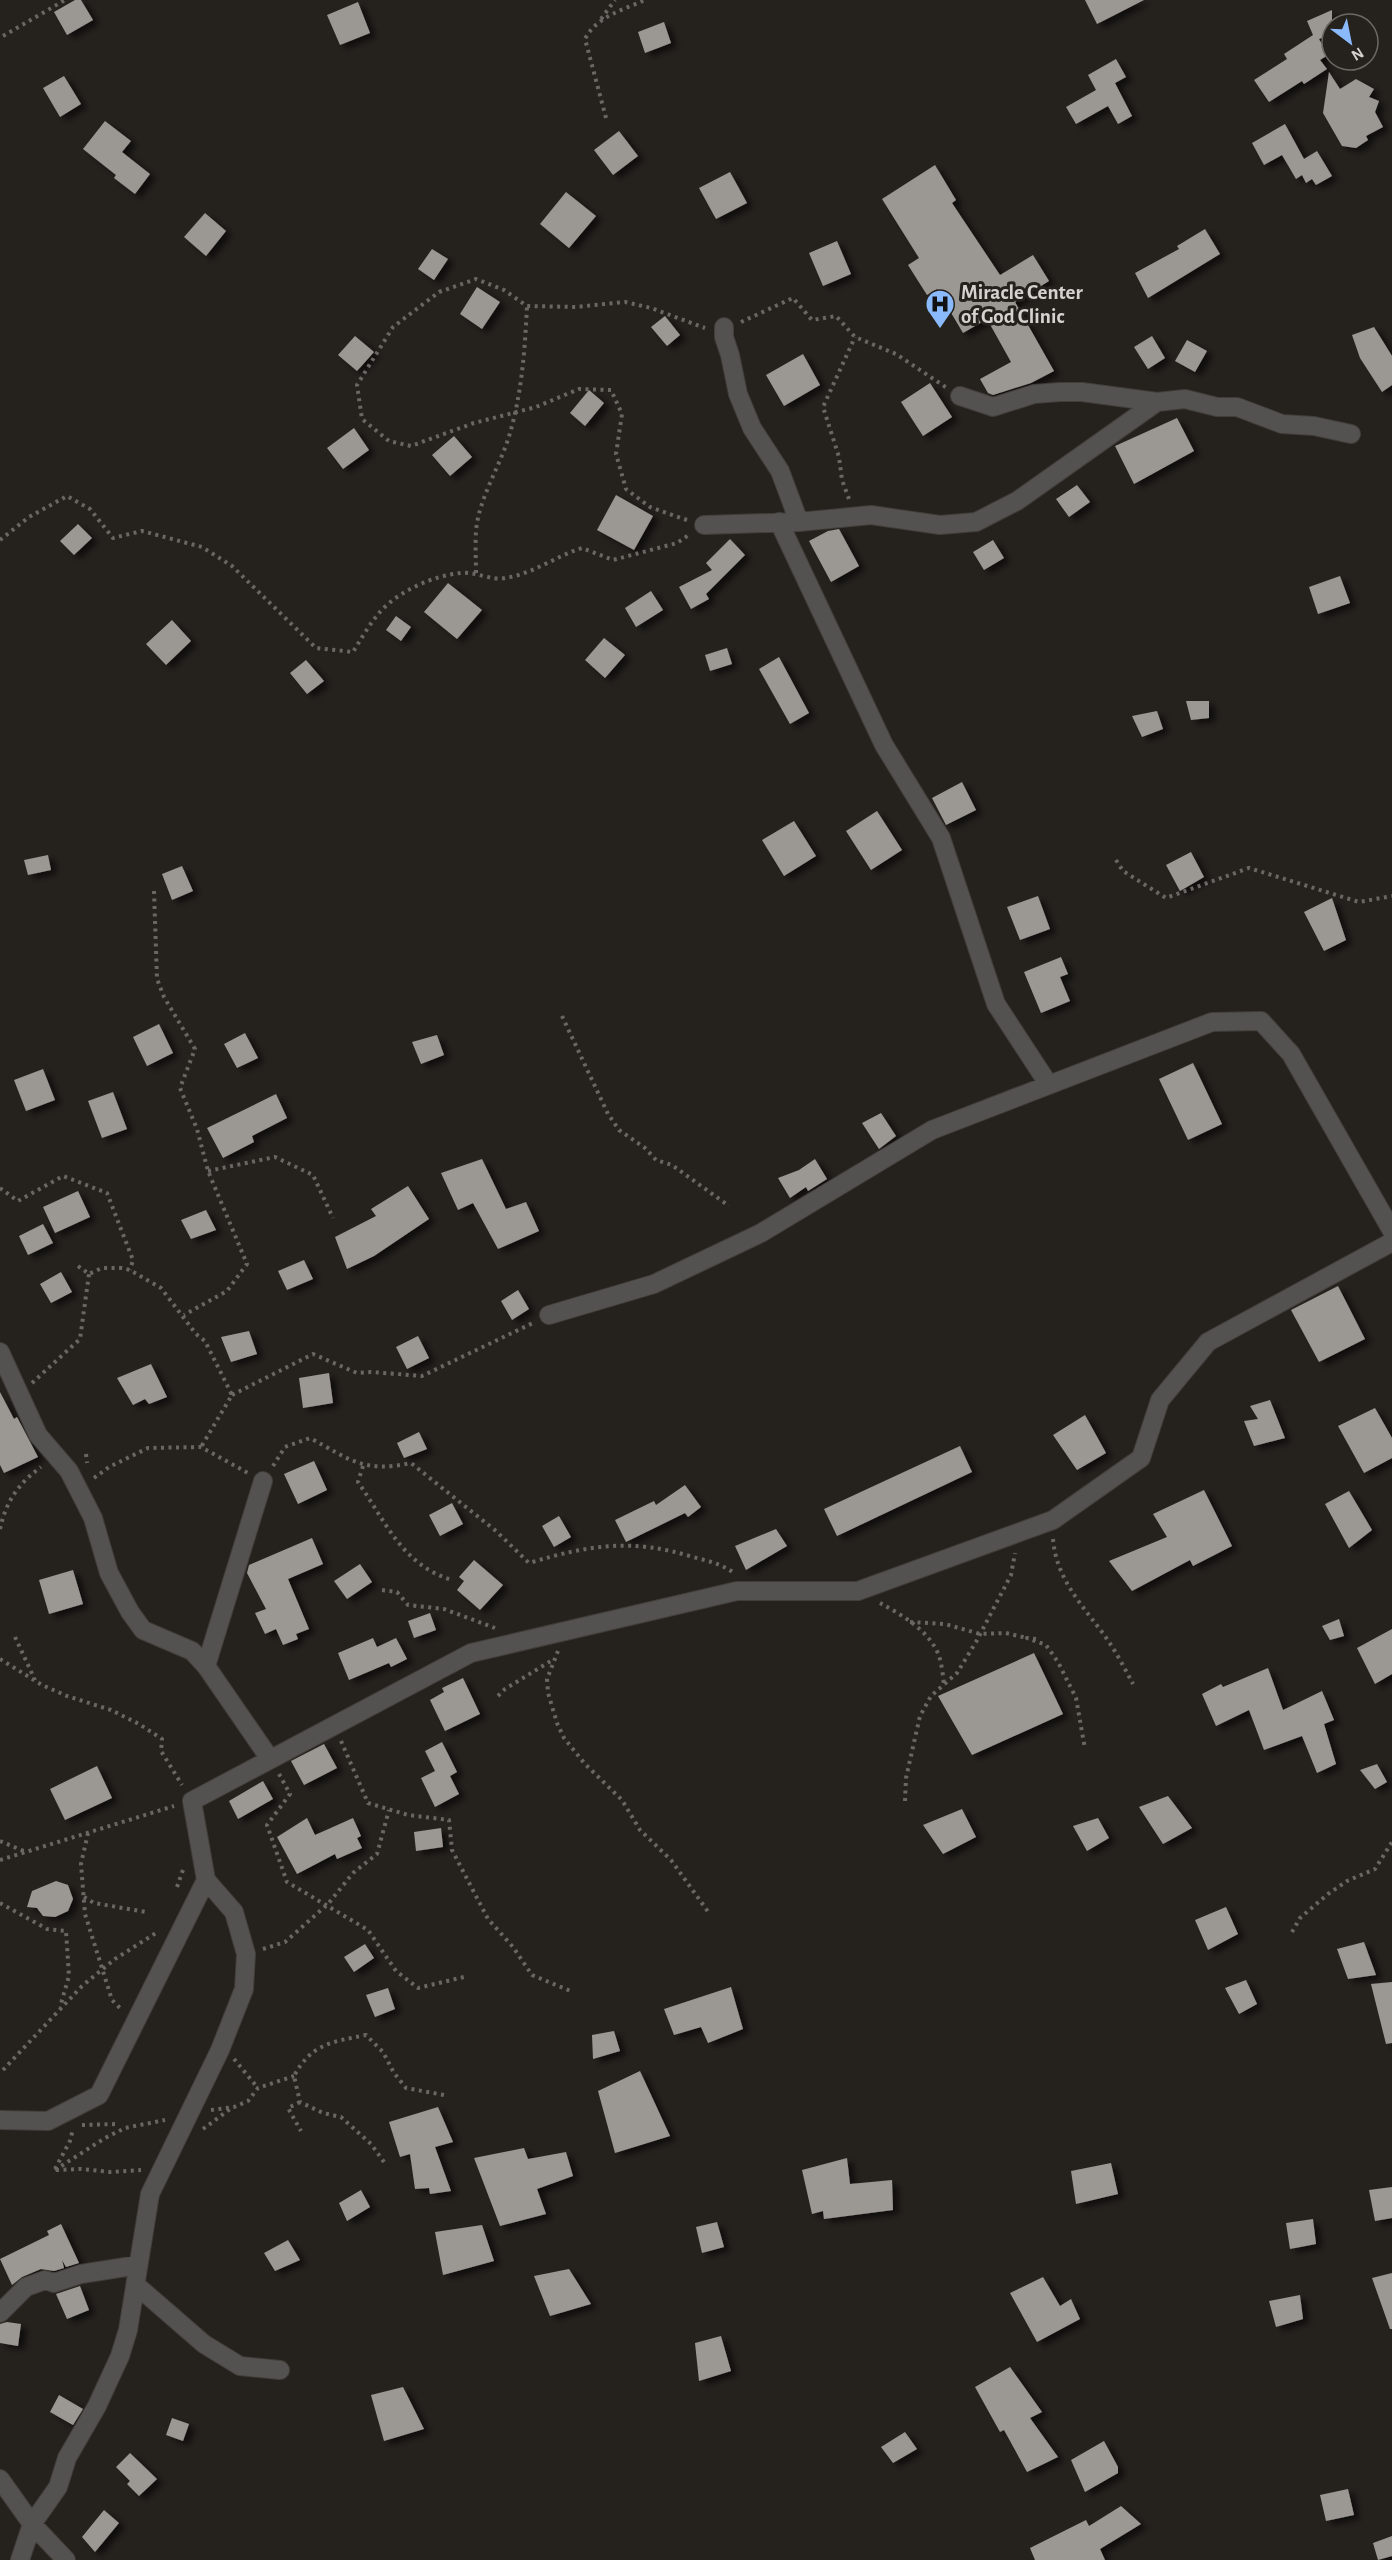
<svg xmlns="http://www.w3.org/2000/svg" width="1392" height="2560" font-family="'Alegreya Sans',sans-serif">
  <style>
    .building { fill: #9b9792; filter: url(#shadow) }
    .lines { fill: none; stroke-linecap: round; stroke-linejoin: round }
    .minor-casing { stroke: #413e3a; stroke-width: 20 }
    .path { stroke: #696763; stroke-width: 4; stroke-dasharray: 3 4.5; stroke-linecap: butt }
    .minor { stroke: #535250; stroke-width: 18 }
    .labels { text-anchor: middle; dominant-baseline: central; stroke-width: 6; stroke-linejoin: round; paint-order: stroke }
    .poi-label { font-size: 21px; font-weight: bold; fill: #d5d3d0; stroke: #25221e; text-anchor: start }
  </style>
  <defs>
    <filter id="shadow"><feDropShadow dx="6" dy="4" stdDeviation="3" flood-color="#0009"/></filter>
  </defs>
  <rect width="100%" height="100%" fill="#25221e"/>
  <path class="building" d="M75,0H81L93,20L67,35L54,12Z
    M1085,0H1144L1097,24Z
    M358,2L370,33L340,45L327,15Z
    M1332,10V34L1319,39L1328,55L1320,60L1327,69L1304,84L1302,81L1269,102L1254,80L1287,59L1284,54L1313,35L1307,21Z
    M664,22L671,43L645,53L638,32Z
    M1116,59L1126,77L1115,83L1132,116L1118,124L1108,106L1076,124L1066,107L1096,90L1088,75Z
    M1329,72L1340,89L1356,79L1374,89L1369,97L1379,101L1375,112L1383,127L1366,136L1368,140L1356,148L1342,146L1323,113Z
    M64,76L81,104L60,117L43,88Z
    M105,121L131,141L122,152L150,174L135,194L114,178L116,175L83,149Z
    M1285,124L1304,159L1317,151L1332,176L1316,185L1312,179L1306,183L1302,175L1296,179L1282,155L1264,165L1252,143Z
    M619,131L638,156L613,175L594,150Z
    M935,165L956,200L952,203L1000,275L1033,255L1049,281L1015,302L1054,371L1031,383L993,395L988,393L980,379L1011,362L987,319L963,333L937,289L927,295L908,265L919,258L882,199Z
    M730,172L747,203L716,219L699,188Z
    M566,192L596,216L569,248L540,224Z
    M205,213L226,231L206,256L184,237Z
    M1205,229L1220,254L1148,298L1135,273L1179,249L1177,246Z
    M837,241L851,274L823,286L809,253Z
    M432,249L448,259L434,280L418,269Z
    M477,287L500,302L482,329L460,314Z
    M665,316L680,335L667,346L651,327Z
    M1374,327L1392,356V385L1382,392L1360,358L1352,335Z
    M355,336L374,352L357,371L338,355Z
    M1152,336L1165,358L1148,369L1134,347Z
    M1187,340L1207,351L1195,372L1175,361Z
    M803,354L820,385L784,406L766,375Z
    M930,383L952,417L923,436L901,402Z
    M589,390L604,403L585,426L570,413Z
    M1177,418L1194,451L1134,484L1115,446Z
    M354,428L369,450L343,469L327,448Z
    M454,436L472,457L450,476L432,455Z
    M1077,485L1090,502L1069,517L1056,499Z
    M616,495L653,516L634,550L597,530Z
    M78,524L92,538L74,555L60,541Z
    M839,529L859,566L831,582L809,541L828,531Z
    M730,539L745,555L706,594L709,599L691,609L679,587L712,570L706,563Z
    M993,540L1004,558L984,570L973,552Z
    M1340,576L1350,603L1318,614L1309,587Z
    M448,583L482,610L457,639L424,612Z
    M651,591L663,610L636,627L625,608Z
    M396,616L411,627L401,641L386,630Z
    M172,620L191,641L166,665L146,644Z
    M604,638L625,655L605,678L585,660Z
    M727,648L732,664L710,671L705,655Z
    M779,657L809,713L790,724L759,669Z
    M306,660L324,681L307,694L290,673Z
    M1186,701H1209V718L1191,720Z
    M1157,711L1163,729L1142,737L1132,716Z
    M962,782L976,810L946,825L932,798Z
    M877,811L902,850L871,870L846,831Z
    M794,821L816,856L784,876L762,840Z
    M1191,852L1204,877L1180,891L1166,865Z
    M48,855L51,870L28,875L24,860Z
    M182,866L193,891L172,900L162,874Z
    M1038,896L1050,929L1020,940L1007,907Z
    M1332,898L1346,940L1324,951L1304,912Z
    M1061,957L1068,974L1060,977L1070,1001L1041,1013L1024,972Z
    M159,1024L173,1053L147,1066L133,1037Z
    M245,1033L258,1058L237,1068L224,1044Z
    M437,1035L444,1055L421,1064L412,1042Z
    M1193,1063L1222,1124L1188,1140L1159,1079Z
    M43,1069L55,1100L26,1111L14,1080Z
    M113,1092L127,1129L102,1138L88,1101Z
    M276,1094L287,1118L252,1136L254,1142L223,1158L207,1128Z
    M881,1113L896,1136L879,1149L862,1123Z
    M482,1159L506,1209L526,1202L539,1231L498,1249L473,1203L458,1210L441,1173Z
    M815,1159L827,1179L808,1191L806,1187L790,1198L778,1178L799,1170Z
    M408,1186L429,1219L374,1256L347,1269L335,1237L376,1216L371,1209Z
    M78,1191L90,1217L55,1233L43,1207Z
    M206,1210L216,1230L191,1239L181,1220Z
    M43,1224L53,1243L28,1255L19,1236Z
    M304,1260L313,1279L287,1290L278,1271Z
    M61,1272L72,1292L51,1303L40,1284Z
    M1338,1286L1365,1339L1319,1362L1291,1310Z
    M518,1290L529,1309L512,1320L501,1301Z
    M249,1331L257,1354L231,1362L221,1337Z
    M418,1336L429,1358L407,1369L396,1347Z
    M151,1364L167,1397L149,1404L145,1399L133,1405L117,1378Z
    M329,1373L333,1403L303,1408L299,1378Z
    M0,1392L14,1419L17,1417L38,1457L4,1473L0,1465Z
    M1270,1400L1285,1438L1254,1446L1244,1421L1258,1419L1250,1406Z
    M1375,1408L1392,1438V1458L1364,1473L1338,1426Z
    M1085,1415L1106,1453L1077,1470L1053,1435Z
    M419,1432L427,1449L404,1458L397,1443Z
    M960,1446L972,1472L837,1536L824,1509Z
    M314,1461L327,1490L298,1504L284,1474Z
    M685,1485L701,1507L688,1517L685,1513L626,1542L615,1520L654,1501L656,1505Z
    M1204,1490L1232,1546L1193,1566L1190,1560L1132,1591L1109,1561L1167,1537L1153,1514Z
    M1349,1491L1372,1530L1349,1548L1325,1504Z
    M452,1503L463,1524L440,1536L429,1515Z
    M559,1516L571,1537L554,1547L542,1526Z
    M776,1529L787,1546L746,1570L735,1546Z
    M312,1538L323,1564L288,1579L309,1629L296,1634L298,1639L283,1645L276,1629L265,1634L255,1613L266,1609L247,1573L249,1565Z
    M474,1560L503,1585L480,1610L457,1590L464,1581L459,1577Z
    M360,1564L372,1582L347,1599L334,1581Z
    M73,1570L83,1604L49,1614L39,1580Z
    M430,1613L436,1630L414,1638L408,1621Z
    M1339,1619L1344,1636L1330,1640L1322,1626Z
    M1392,1629V1674L1375,1684L1357,1648Z
    M373,1638L377,1647L396,1638L407,1659L391,1667L389,1663L349,1680L338,1653Z
    M1034,1653L1063,1714L972,1755L938,1696Z
    M1268,1668L1283,1710L1322,1691L1334,1720L1324,1724L1336,1764L1317,1773L1302,1736L1264,1750L1249,1710L1216,1726L1202,1694L1221,1684L1223,1687Z
    M463,1678L480,1714L445,1731L430,1700L444,1692L442,1688Z
    M442,1742L457,1772L450,1776L459,1794L435,1807L421,1778L435,1771L425,1751Z
    M324,1744L337,1768L304,1785L291,1761Z
    M1377,1764L1387,1782L1375,1789L1360,1770Z
    M97,1766L112,1798L65,1820L50,1789Z
    M263,1781L273,1799L238,1819L229,1801Z
    M1168,1796L1192,1828L1163,1844L1139,1807Z
    M962,1809L976,1837L943,1854L923,1825Z
    M307,1818L315,1835L353,1818L361,1836L357,1838L362,1848L337,1859L335,1854L297,1874L277,1837Z
    M1098,1818L1109,1838L1087,1851L1073,1826Z
    M441,1828L443,1847L416,1851L414,1832Z
    M56,1881L68,1885L73,1899L68,1911L55,1917L43,1916L37,1908L27,1907L32,1891Z
    M1226,1907L1238,1934L1208,1950L1195,1920Z
    M1364,1942L1376,1975L1348,1979L1337,1949Z
    M365,1944L374,1958L354,1972L344,1957Z
    M1246,1980L1257,2004L1239,2014L1225,1988Z
    M1392,1982V2043L1386,2044L1371,1984Z
    M731,1987L743,2029L708,2043L701,2027L674,2035L664,2009Z
    M388,1988L395,2009L375,2017L366,1995Z
    M614,2031L620,2051L593,2059L592,2035Z
    M640,2071L670,2136L615,2153L598,2091Z
    M438,2107L453,2142L435,2147L451,2191L430,2194L429,2188L415,2189L410,2154L400,2157L389,2122Z
    M524,2148L528,2159L566,2152L573,2176L537,2189L546,2214L500,2226L474,2158Z
    M847,2158L850,2184L892,2180L893,2210L824,2219L823,2211L812,2214L802,2170Z
    M1111,2163L1118,2194L1076,2204L1071,2171Z
    M1392,2187V2218L1375,2221L1369,2190Z
    M361,2190L370,2207L347,2221L339,2203Z
    M1313,2219L1316,2244L1290,2249L1286,2223Z
    M717,2222L724,2247L702,2253L696,2227Z
    M61,2224L79,2263L66,2267L62,2260L64,2268L54,2271L41,2269L22,2277L12,2285L0,2259L49,2235L47,2231Z
    M482,2225L494,2261L443,2275L435,2232Z
    M288,2240L300,2260L275,2271L264,2253Z
    M569,2269L591,2304L550,2316L534,2276Z
    M1392,2273V2329H1390L1372,2278Z
    M1043,2277L1060,2306L1071,2299L1080,2319L1037,2342L1010,2293Z
    M80,2286L89,2310L67,2319L56,2294Z
    M1300,2295L1303,2319L1276,2327L1269,2301Z
    M7,2322L21,2324L18,2346L0,2343V2324Z
    M721,2336L731,2371L699,2381L695,2343Z
    M1010,2367L1042,2412L1030,2418L1058,2457L1027,2472L1004,2430L1000,2432L975,2387Z
    M403,2387L424,2429L384,2441L371,2395Z
    M59,2395L83,2409L73,2425L50,2412Z
    M172,2418L189,2424L183,2441L166,2435Z
    M905,2432L917,2449L893,2463L881,2447Z
    M1104,2441L1118,2467V2473L1085,2492L1071,2460Z
    M130,2453L157,2479L139,2496L127,2484L130,2481L116,2467Z
    M1348,2489L1354,2515L1326,2521L1320,2495Z
    M1121,2506L1141,2524L1100,2549L1105,2560H1035L1030,2548L1086,2520L1089,2526Z
    M104,2510L119,2523L95,2552L82,2537Z
    M1392,2536V2556L1378,2560L1373,2543Z"/>
  <g class="lines">
    <g class="minor-casing">
      <path id="minor" d="M724,327V337L730,355L738,394L752,428L780,471L799,522
        M960,396L993,407L1034,394L1060,392H1082L1157,402L1185,399L1217,407H1237L1282,424L1314,426L1351,434
        M779,522L884,745L941,838L996,1004L1049,1085
        M704,525L799,522L871,515L940,525L976,522L1017,501L1157,402
        M549,1315L654,1284L761,1233L932,1130L1212,1022L1261,1021L1291,1054L1392,1231
        M0,1352L38,1435L69,1471L93,1518L109,1573L130,1612L143,1630L192,1651L206,1666L270,1759
        M206,1666L263,1481
        M0,2120L48,2121L99,2095L206,1880L192,1801L471,1653L737,1591H858L1053,1520L1141,1458L1160,1400L1208,1342L1392,1242
        M136,2285L204,2344L240,2366L280,2370
        M0,2313L26,2287L45,2280L54,2283L81,2274L138,2265
        M0,2479L32,2524L66,2560
        M20,2560L32,2524L58,2487L67,2458L97,2406L120,2356L128,2330L150,2194L220,2050L244,1989L246,1954L234,1912L206,1880"/>
    </g>
    <path class="path" d="M601,19L615,0
      M3,36L65,0
      M606,118L585,39C597,16 623,10 645,0
      M741,322L793,298L812,320L836,316L855,337L896,354L947,388
      M849,499L842,480L839,457L823,407L855,337
      M687,520L650,507L626,489L616,454L622,414L611,390L579,389L536,407L474,423L411,446L389,441L362,419L357,385L393,327L439,292L476,279L504,290L527,306L576,307L625,302L651,308L705,328
      M0,540L29,517L67,496L90,509L113,538L142,531L202,547L232,566L316,648L353,652C361,639 369,625 379,613C397,592 432,576 460,573C475,571 491,581 505,578C533,574 556,556 582,548L613,560L677,543L690,534
      M476,573C476,559 475,545 476,532C478,499 501,465 510,433C522,392 525,348 527,306
      M1116,860L1123,871L1166,898L1249,868L1359,902L1392,896
      M154,891L157,979L164,997L195,1049L180,1088L197,1129L208,1171L247,1264L227,1291L184,1315
      M562,1016L608,1114L619,1130L645,1148L656,1160L672,1165L729,1206
      M208,1171L275,1157L313,1175L333,1218
      M0,1188L18,1201L63,1176L107,1193L133,1260L130,1270
      M78,1266L89,1274L102,1268H122L130,1270L161,1288L196,1334L205,1341L232,1395L201,1447
      M32,1383L80,1339L89,1274
      M232,1395L313,1354L357,1373L371,1372L422,1376L535,1322
      M86,1454L87,1463
      M273,1466L285,1447L310,1438C351,1460 363,1473 411,1463L496,1531L529,1563C589,1545 632,1538 693,1557C708,1561 723,1564 735,1574
      M363,1466L358,1482C386,1522 402,1565 452,1580
      M94,1478L109,1467L148,1448L201,1447L248,1473
      M0,1529C6,1501 19,1483 41,1467
      M1053,1539C1056,1577 1080,1603 1102,1632C1114,1648 1124,1667 1133,1684
      M382,1590L397,1592L408,1605L444,1609L495,1628
      M880,1603C902,1615 930,1631 939,1656C942,1665 943,1676 944,1685
      M910,1622L945,1624L980,1634L1006,1633L1027,1638
      M15,1637L35,1680
      M1036,1639L1027,1638L1046,1645L1058,1662L1076,1698L1085,1749
      M558,1651L547,1679L548,1693L557,1723L564,1738L585,1764L622,1800L640,1830L671,1860L709,1913
      M0,1659L42,1685L67,1696L111,1710L139,1724L162,1739L161,1751L182,1785
      M498,1696L505,1689L554,1659
      M341,1741L368,1803L408,1815L449,1820L452,1850L488,1919L513,1947L532,1975L573,1992
      M279,1774L290,1794L267,1825L287,1882L368,1930L396,1971L418,1988L468,1976
      M905,1801L906,1778L920,1716L931,1696L957,1673L976,1642L1011,1575L1015,1553
      M88,1833L81,1864L85,1914L112,2000L121,2009
      M0,1841L26,1852
      M0,1860L174,1806
      M177,1887L184,1867
      M84,1897L94,1903L146,1912
      M0,1903L47,1929L66,1931L69,1976L60,2007
      M1292,1932L1300,1918L1328,1894L1347,1881L1375,1869L1392,1842
      M263,1949L285,1942L328,1904L353,1873L377,1854L389,1810
      M234,2059L258,2088
      M3,2070L82,1986L115,1959L159,1931
      M300,2102L288,2108L301,2131
      M211,2110L234,2107L248,2101L258,2088L294,2076
      M82,2125L118,2124
      M203,2129L233,2107
      M384,2162L371,2144L341,2117L323,2113L300,2102L294,2076C312,2043 332,2042 366,2035L383,2052L394,2073L406,2088L444,2095
      M55,2169L70,2141L73,2129
      M55,2170L105,2138L125,2128L165,2120
      M56,2170L81,2169L110,2172L141,2170"/>
    <use href="#minor" class="minor"/>
  </g>
  <defs>
    <g id="hospital-pin" transform="scale(1.5)"><path d="M0 17L-7.5 6A9.5 9.5 0 1 1 7.5 6Z" fill="#8abafc" stroke="#25221e"/><path d="M-5-5h3v3.5h4V-5h3V5h-3V1.5h-4V5h-3Z" fill="#111"/></g>
  </defs>
  <g fill-rule="evenodd">
    <use href="#hospital-pin" x="940" y="304"/>
  </g>
  <g class="labels">
    <g class="poi-label">
      <text x="961" y="292">Miracle Center<tspan x="961" dy="24">of God Clinic</tspan></text>
    </g>
  </g>
  <g transform="translate(1350 42) rotate(148)"><circle r="28" fill="#25221e" stroke="#6b6965" stroke-width="1.5"/>
  <path d="M0-4.5L10 22L0 15L-10 22Z" fill="#8abafc"/>
  <text y="-9" font-size="16" font-weight="bold" text-anchor="middle" fill="#d5d3d0">N</text>
  </g>
</svg>
